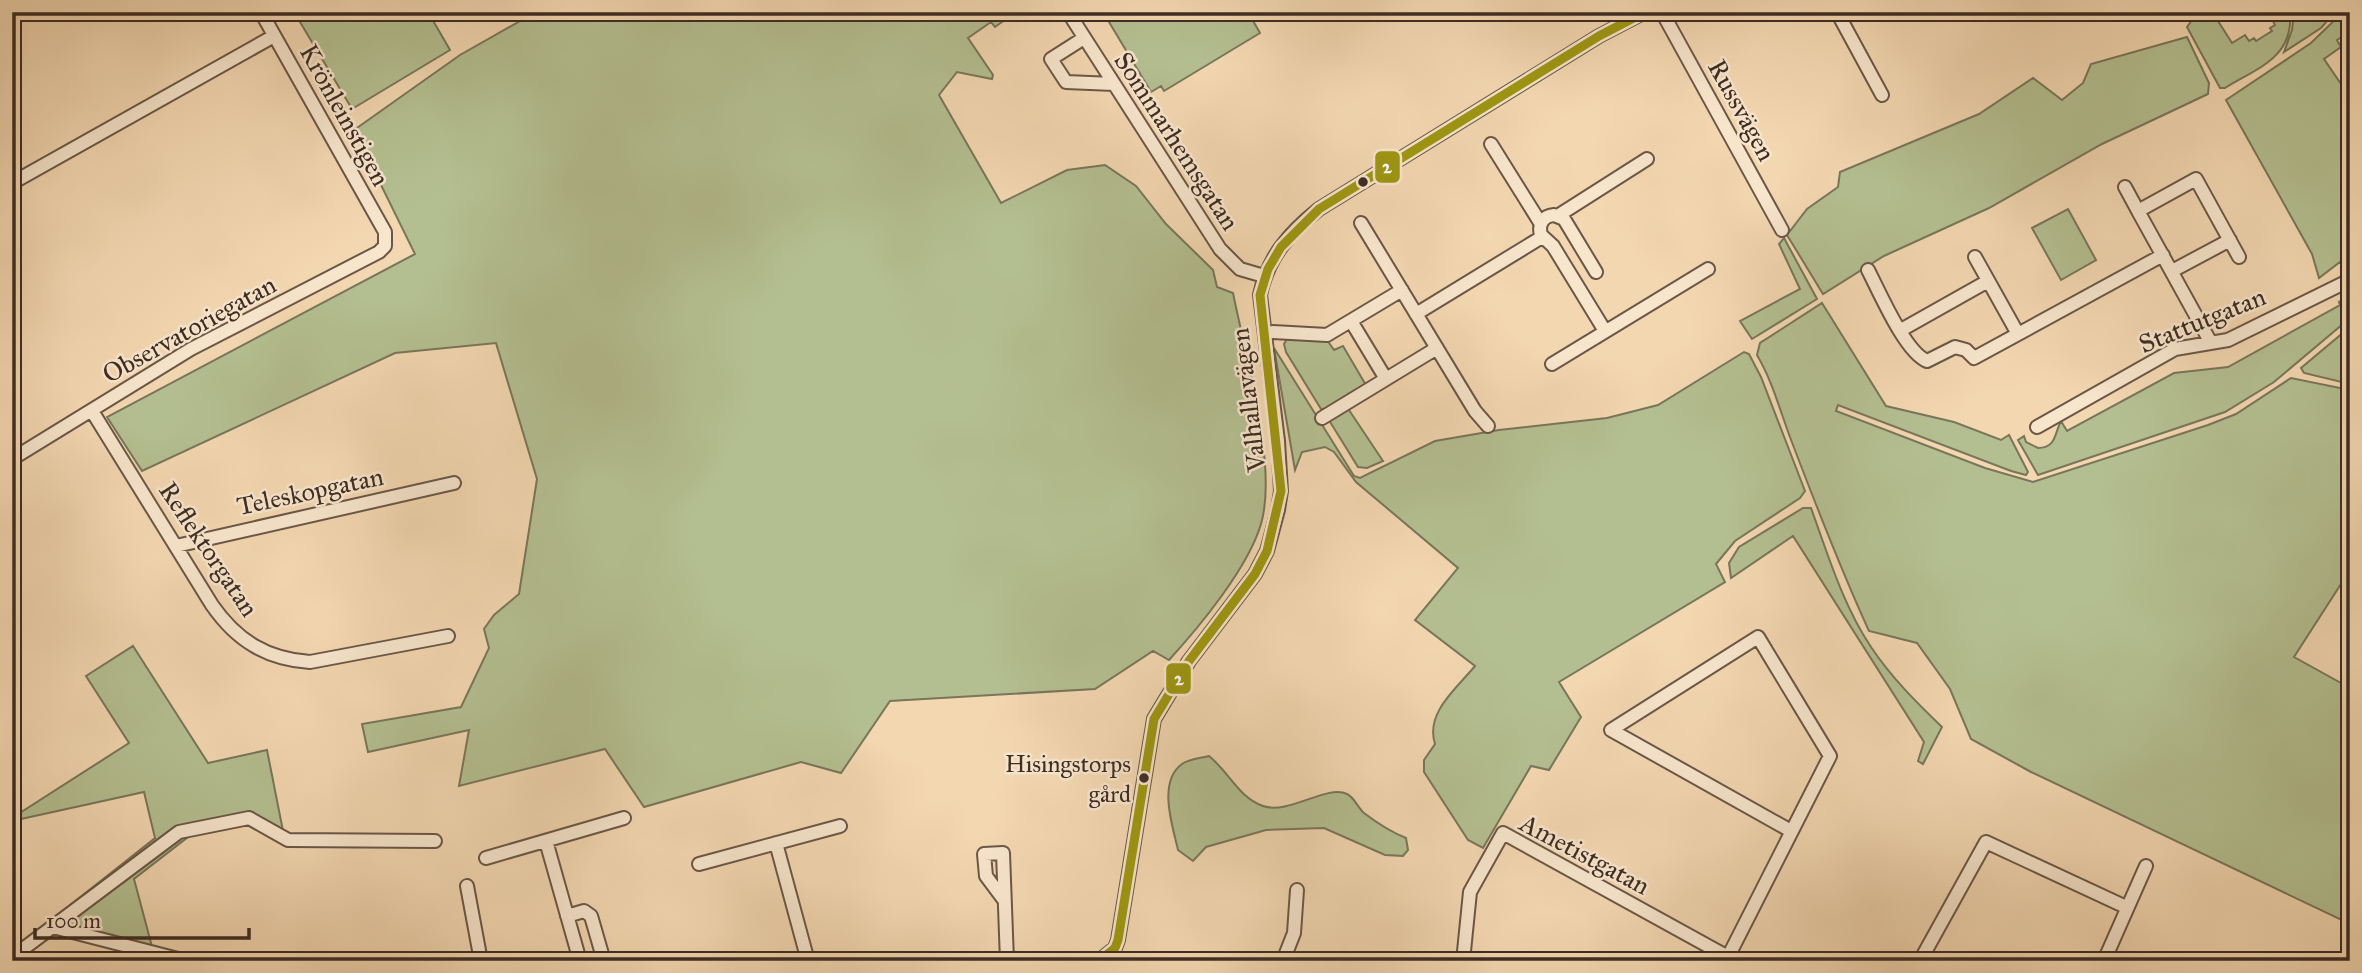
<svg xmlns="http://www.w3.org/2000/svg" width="2362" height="973" font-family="'IM FELL Great Primer',serif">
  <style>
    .green { fill: #b4bf91; stroke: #79765a; stroke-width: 2 }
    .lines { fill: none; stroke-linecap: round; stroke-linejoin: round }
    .minor-casing { stroke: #6b5747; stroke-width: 16 }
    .minor { stroke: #f7e5cc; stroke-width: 12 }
    .bus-1-casing { stroke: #f7e5cc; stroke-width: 14 }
    .bus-1 { stroke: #9e9612; stroke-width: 9 }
    .bus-dot { fill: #3e2c24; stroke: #f7e5cc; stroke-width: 2.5 }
    .labels { text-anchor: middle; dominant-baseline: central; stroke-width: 5; stroke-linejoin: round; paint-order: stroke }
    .bus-label { font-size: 24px; fill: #3e2c24; stroke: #f7e5cc; text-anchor: end }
    .street-label { font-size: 26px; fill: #3e2c24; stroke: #f7e5cc }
    .line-badge { stroke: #f7e5cc; stroke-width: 2.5 }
    .badge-label { font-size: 19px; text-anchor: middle; font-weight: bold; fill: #fff }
  </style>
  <rect width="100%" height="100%" fill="#f3d7b1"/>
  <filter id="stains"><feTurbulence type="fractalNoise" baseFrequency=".00286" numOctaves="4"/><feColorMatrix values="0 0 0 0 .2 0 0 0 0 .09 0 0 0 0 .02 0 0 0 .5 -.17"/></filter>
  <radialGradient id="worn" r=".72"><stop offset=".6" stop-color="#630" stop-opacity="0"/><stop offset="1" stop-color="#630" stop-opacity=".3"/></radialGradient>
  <path class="green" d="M294,12H428L450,50L352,109Z
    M536,12H884L898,18L917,12H1016L995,27L991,22L968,38L993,75L992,79L957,72L939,95L1001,203L1067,170L1105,165L1136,186L1166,224L1213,270L1217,287L1233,293C1245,354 1278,466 1261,524C1248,568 1200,626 1169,660L1153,651L1095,689L890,701L841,773L801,762L644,807L605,749L459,786L469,730L368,752L362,724L461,707L489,648L484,629L494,615L519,594L537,479L496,343L395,353L142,471L107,417L415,254L354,130L460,55Z
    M1103,12H1248L1260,33L1164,91L1161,86L1151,92Z
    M2212,12H2230L2218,21L2232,43L2245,35L2249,41L2254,38L2256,41L2272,31L2270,28L2275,25L2272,19L2283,12H2290C2294,58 2257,68 2225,88H2220L2187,27L2195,16Z
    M2294,12H2335L2321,28L2284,52L2292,30Z
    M2343,12H2350V32L2337,40L2341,47L2324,59L2341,84L2350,79V268L2340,262L2319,278L2312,254L2226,100L2311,43Z
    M2187,37L2209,83L2208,94L2102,144L1989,208L1884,256L1823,294L1787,235L1807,209L1838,187L1840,172L1979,114L2033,78L2062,100L2083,83L2091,64Z
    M2068,209L2096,260L2061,280L2032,228Z
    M1784,238L1817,299L1752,339L1740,321L1800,289L1779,244Z
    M2350,295V318L2274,382L2225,412L2038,475L2018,440L2024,436L2026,442L2038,448C2057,447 2054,434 2061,421L2067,431L2174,373L2228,367L2340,305L2339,302Z
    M1822,303L1886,406L1954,422L2001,440L2009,435L2028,472L2026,475L2011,471L1838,405L1836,411L1985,468L2033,482L2208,425L2236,414L2291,378L2350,390V570L2294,657L2350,688V924L2031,772L1971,739L1950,689L1917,643L1869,631C1841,570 1817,508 1793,445C1781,415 1774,384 1757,355L1760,343Z
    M2350,327V384L2304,373L2301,368Z
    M1287,339L1327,340L1334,350L1343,346L1367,387L1330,409H1321L1286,352L1284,344Z
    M1274,348L1354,476L1360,478L1435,441L1499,430L1607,418L1658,405L1744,352L1749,354L1761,377L1805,491L1800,498L1735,541L1716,564L1725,582L1559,682L1581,717L1549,770L1531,766L1483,848L1468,840L1424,772V760L1435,744C1425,713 1456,689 1475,666L1415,620L1458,568L1356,482L1334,452L1325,447L1302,452L1295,470Z
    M1347,407L1383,461L1367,468L1358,467L1327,417Z
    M1803,508H1811C1828,555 1843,605 1871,647C1891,677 1916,702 1942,727L1923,764L1918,761L1924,742L1793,536L1731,578L1729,563L1739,547Z
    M133,646L208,763L267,750L286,846L249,824L192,834L134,879L155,958L40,929L155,838L144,792L12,821V818L129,743L86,676Z
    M1209,756C1229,772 1238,797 1263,806C1289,815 1327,784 1347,794C1354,797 1358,808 1364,813C1377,823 1391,832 1406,838L1408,850L1403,856L1385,855L1324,828L1266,830L1206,847L1193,861L1178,850C1173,827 1157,782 1182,764C1188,759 1201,758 1209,756Z"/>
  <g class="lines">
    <g class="minor-casing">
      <path id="minor" d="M1068,12L1220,249L1240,269L1264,276
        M1662,12L1782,230
        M1837,12L1882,95
        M1084,38L1051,59L1066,82L1114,84
        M1491,144L1541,224
        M12,183L274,36
        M2125,187L2138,211
        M1559,215L1647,159
        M1361,223L1475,411L1488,426
        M1975,257L2018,334
        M1868,270C1880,293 1905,352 1927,361L1955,347L1966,350L1974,358L2163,255
        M2172,271L2230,240
        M1596,272L1564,219L1554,215C1543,216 1538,224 1541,235L1553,246L1605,331
        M1416,314L1542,237
        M1351,321L1386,379
        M1901,330L1988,281
        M1273,332L1327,335L1402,290
        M2211,343L2138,211L2196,179L2239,257
        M1552,364L1708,269
        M92,411L212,605C237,641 267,659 310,662L448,636
        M1322,418L1437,348
        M2037,427L2175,349L2228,340L2350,280
        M12,459L191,349L379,252L385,246V232L261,12
        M176,546L454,483
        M546,841L580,961
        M776,843L808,961
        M486,858L624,818
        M699,864L840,826
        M467,886L481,961
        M1004,900L986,876L984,854L1003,853L1007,961
        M567,916L584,911L591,916L604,961
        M53,927L186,961
        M16,961L19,952L179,832L249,818L288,840L435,841
        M1099,961L1115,948L1118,940L1154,719L1189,661L1255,574L1267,551L1278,510L1281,491L1278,441L1260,295C1268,257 1289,233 1319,209L1599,36L1645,12
        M1283,961L1294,933L1297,890
        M1463,961L1470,892L1503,833L1728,957
        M1726,961L1830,756L1758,637L1611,730L1791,831
        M1920,961L1986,842L2126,907
        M2104,961L2146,866"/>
    </g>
    <use href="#minor" class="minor"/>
    <g class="bus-1-casing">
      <path id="bus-1" d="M1099,961L1115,948L1118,940L1154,719L1189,661L1255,574L1267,551L1281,491L1260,295L1268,269L1281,247L1319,209L1599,36L1645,12"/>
    </g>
    <use href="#bus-1" class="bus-1"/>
  </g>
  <g class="bus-dot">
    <circle cx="1363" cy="182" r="6"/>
    <circle cx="1144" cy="778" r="6"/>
  </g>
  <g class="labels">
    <g class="bus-label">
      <text x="1131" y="764">Hisingstorps<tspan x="1131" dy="30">gård</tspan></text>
    </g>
    <g class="street-label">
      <text transform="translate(1742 110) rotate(61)">Russvägen</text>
      <text transform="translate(345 115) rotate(61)">Krönleinstigen</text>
      <text transform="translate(1177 141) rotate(57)">Sommarhemsgatan</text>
      <text transform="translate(2202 320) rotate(-22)">Stattutgatan</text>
      <text transform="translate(189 329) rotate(-29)">Observatoriegatan</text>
      <text transform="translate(1248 400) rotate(-97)">Valhallavägen</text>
      <text transform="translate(310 491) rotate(-12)">Teleskopgatan</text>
      <text transform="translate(209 549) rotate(56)">Reflektorgatan</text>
      <text transform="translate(1585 854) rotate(28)">Ametistgatan</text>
    </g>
  </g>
  <g class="line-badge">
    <rect x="1374" y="150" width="27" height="34" rx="7" fill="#9e9612"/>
    <rect x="1165" y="662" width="27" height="33" rx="7" fill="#9e9612"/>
  </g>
  <g class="badge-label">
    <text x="1387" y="173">2</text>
    <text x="1179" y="685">2</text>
  </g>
  <rect width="2362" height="973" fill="none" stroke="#f3d7b1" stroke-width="42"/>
  <rect x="14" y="14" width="2334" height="945" fill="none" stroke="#3e2c24" stroke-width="3.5"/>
  <rect x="21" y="21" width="2320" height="931" fill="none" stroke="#3e2c24" stroke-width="2"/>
  <path d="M35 928v10h214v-10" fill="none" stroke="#3e2c24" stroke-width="3.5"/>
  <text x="46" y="928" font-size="21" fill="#3e2c24" stroke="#f7e5cc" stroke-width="5" paint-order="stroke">100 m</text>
  <rect width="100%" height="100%" filter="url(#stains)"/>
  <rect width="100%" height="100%" fill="url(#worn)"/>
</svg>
